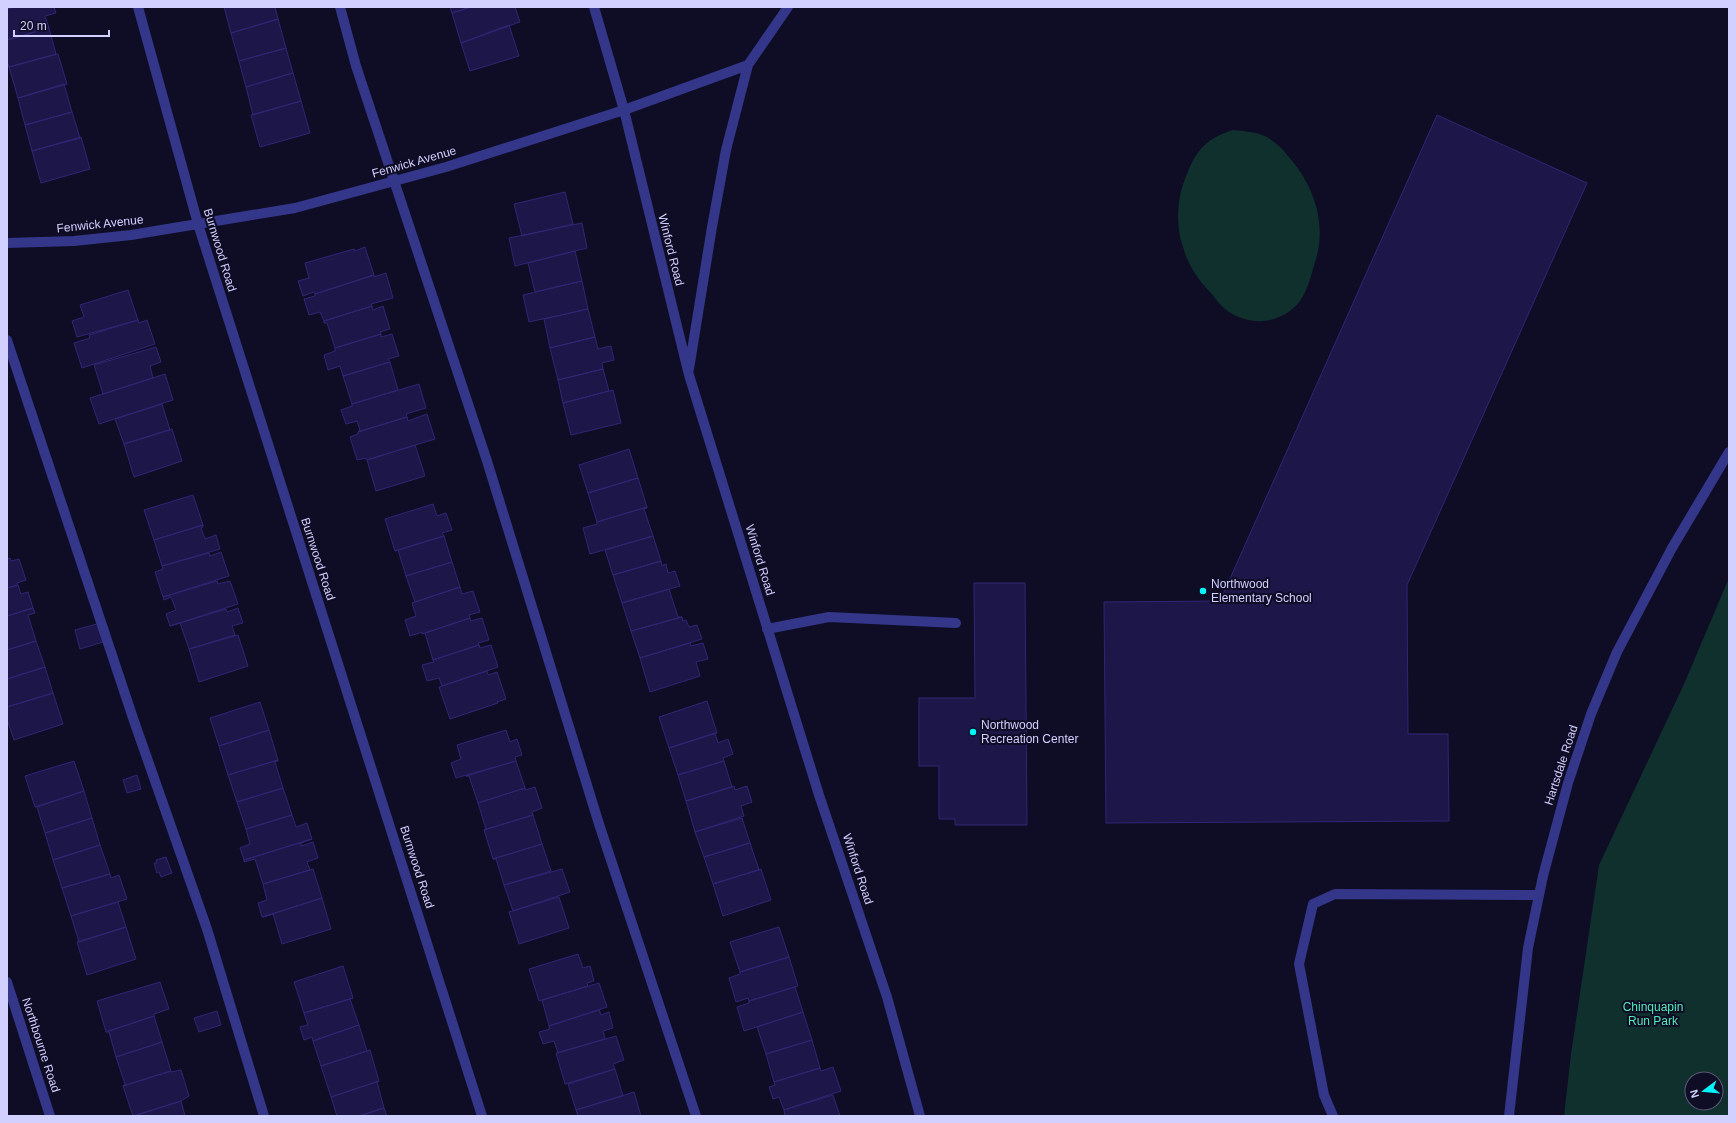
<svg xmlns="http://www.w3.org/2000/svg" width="1736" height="1123" font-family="Arial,sans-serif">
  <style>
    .green { fill: #0f302c; fill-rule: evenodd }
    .building { fill: #1d1648; stroke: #302676 }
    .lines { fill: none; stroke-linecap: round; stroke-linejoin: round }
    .minor { stroke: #333689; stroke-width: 10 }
    .poi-dot { fill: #00f5fb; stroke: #0f0c25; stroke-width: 1.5 }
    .labels { text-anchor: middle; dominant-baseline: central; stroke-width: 4; stroke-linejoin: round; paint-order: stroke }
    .street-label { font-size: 12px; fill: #d2d0ff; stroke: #0f0c25 }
    .poi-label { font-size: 12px; fill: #d2d0ff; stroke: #0f0c25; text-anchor: start }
    .park-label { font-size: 12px; fill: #51ebb8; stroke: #0f0c25 }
  </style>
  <rect width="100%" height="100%" fill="#0f0c25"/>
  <path class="green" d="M1233,130C1244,131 1255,132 1265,136C1274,141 1282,148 1288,156C1313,184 1327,222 1316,259C1311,274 1309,288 1300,301C1295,308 1287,314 1279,317C1261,325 1240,321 1225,309C1220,305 1215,298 1211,293C1198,280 1188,265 1183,247C1175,224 1177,196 1187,174C1197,149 1207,138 1233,130Z
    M1729,578V1116H1564L1571,1054L1599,865L1684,684ZM1692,1079H1716V1103H1692Z"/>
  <path class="building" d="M15,7H54L56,13L45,16L49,28L7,40V9Z
    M224,7H275L278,19L231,33Z
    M450,7H471L452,13Z
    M471,7H515L520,22L461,43L452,13Z
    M278,19L286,48L239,61L231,33Z
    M509,25L519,56L470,71L461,43Z
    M49,28L56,54L9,67L7,61V40Z
    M286,48L293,73L246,87L239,61Z
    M58,54L67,84L18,98L9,67Z
    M293,73L301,101L253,115L246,87Z
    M64,84L72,112L25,125L18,98Z
    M301,101L310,133L260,147L251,115Z
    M72,112L80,138L32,151L25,125Z
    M1437,115L1587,183L1407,585L1408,734H1448L1449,821L1106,823L1104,602L1220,601Z
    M81,137L90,169L41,183L32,151Z
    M565,192L573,224L522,236L514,204Z
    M582,223L587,248L515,266L509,238Z
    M365,247L374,275L315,294L314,292L303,296L298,281L309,278L305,263L354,249L355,251Z
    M575,251L582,281L535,292L528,263Z
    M386,273L393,298L371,304L372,306L324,321L320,312L309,315L304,299L315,296V294L374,275V277Z
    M582,281L588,309L529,322L523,295Z
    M128,290L138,320L77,337L72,321L84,317L80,305Z
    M372,306L373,310L383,306L390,329L380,332L381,334L335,348L327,323H324V321Z
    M588,309L595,337L550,348L544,319Z
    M138,320L139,323L147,320L155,344L82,368L74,343L90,338L89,335Z
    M381,334V337L392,334L399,356L388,359L390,362L343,376L340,366L328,370L324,355L335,351V348Z
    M595,337L598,349L611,346L614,360L602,363L603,369L558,380L550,348Z
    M156,347L161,362L150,366L153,378L103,394L94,365Z
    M390,362L398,390L352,404L343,376Z
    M603,369L609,391L563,403L558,380Z
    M165,374L173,400L99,424L90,398Z
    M419,384L426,408L406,414L407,417L358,432L360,430L357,421L346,424L341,410L352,406V404Z
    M613,390L621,423L571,435L563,403Z
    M162,404L170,430L124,444L115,419Z
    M427,414L435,439L367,460L366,458L357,460L350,437L358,434V432L407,417L408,421Z
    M172,429L182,461L134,477L124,444Z
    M415,445L425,476L376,491L367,460Z
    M629,449L638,478L588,493L579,465Z
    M638,478L647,507L597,522L588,493Z
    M193,495L203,525L154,540L144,510Z
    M433,504L437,516L446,513L452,530L442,533L444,536L395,551L385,519Z
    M647,507V508L644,509L653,536L590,554L583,528L597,524V522Z
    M203,525V527L201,528L205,539L216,535L220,549L162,566L154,540Z
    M444,536L452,562L406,576L398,550Z
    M653,536L661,561L613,575L605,550Z
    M221,552L229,576L163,597L155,572L163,569L162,566L209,553L210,556Z
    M10,558L11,561L19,559L26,580L17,583L18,585L7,588V559Z
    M661,561L662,566L666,564L668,573L675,571L680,586L622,603L613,575Z
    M452,562L460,587L415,602L406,576Z
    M217,581L218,584L230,581L238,604L170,626L166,614L176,610L171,597L164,600L163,597Z
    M974,583H1025L1027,825H955V819H939V766H919V698H975Z
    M18,585L21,594L28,592L33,608L7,616V588Z
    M460,587L462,594L473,591L480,612L469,615L470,618L422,634V632L410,636L405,620L416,616L412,603Z
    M669,589L678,617H682L631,631L622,603Z
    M33,608L35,613L28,615L36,641L7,650V616Z
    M238,608L243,623L232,626L235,635L189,649L180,623L170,626L226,609L227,612Z
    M682,617L683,621L686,620L689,627L697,625L702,639L640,658L631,631Z
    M470,618L471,621L482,618L489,640L478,643L479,645L433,660L425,633Z
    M97,624L103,642L80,649L75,630Z
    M238,635L248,666L199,682L189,649Z
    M36,641L45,667L7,679V650Z
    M690,643L691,646L703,643L708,659L696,662L700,676L650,692L640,658Z
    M479,645L480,648L491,645L498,667L442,686L439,678L427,681L422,665L434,662L433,660Z
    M45,667L53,693L7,707V679Z
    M487,671L488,675L497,672L506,699L497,702L498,703L450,719L439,687Z
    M53,693L63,724L14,740L7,719V707Z
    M707,701L717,733L669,748L659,717Z
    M260,702L269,730L219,746L210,718Z
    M269,730L278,760L228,775L219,746Z
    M506,730L510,742L517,739L522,755L515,757L516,761L456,778L451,763L461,759L457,745Z
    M715,733L718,743L728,739L733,754L723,758L724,761L678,775L669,748Z
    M278,760V761L275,762L283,788L237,802L228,775Z
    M74,761L84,791L35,807L25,776Z
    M516,761L525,788L478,803L469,776H466Z
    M724,761L732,787L686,801L678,775Z
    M137,775L141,789L127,793L123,780Z
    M734,786L735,790L747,786L752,802L741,806L744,816L695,832L686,801Z
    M535,787L542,808L532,812L533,815L484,830L486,829L478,803L525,788V790Z
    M283,788L292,815L246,829L237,802Z
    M84,791L92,818L45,833L37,807Z
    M292,815L296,827L307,823L312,839L244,860L240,848L250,844L246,829Z
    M533,815L542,844L493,859L484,830Z
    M92,818L100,845L53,860L45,833Z
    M742,818L750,843L704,857L695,832Z
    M312,839L301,843V846L313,842L318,858L307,862L310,870L263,884L255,859L244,862V860Z
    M750,843L759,870L713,884L704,857Z
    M542,844L551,871L504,885L496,859H493Z
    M100,845L110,874L62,888L53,860Z
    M166,857L172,873L161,877L159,872L157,873L154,863H157L156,860Z
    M313,869L322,898L262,917L258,903L267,900L263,884Z
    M562,869L570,892L513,911L504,885Z
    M761,869L771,900L723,916L713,884Z
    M110,874L111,878L119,875L127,899L71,916L62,888Z
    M559,897L569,928L519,944L509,912Z
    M322,898L331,929L282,944L273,914L263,917Z
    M118,902L126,927L79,942L71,916Z
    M126,927L136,959L87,975L77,942Z
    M779,927L789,957L740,972L730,942Z
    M578,954L583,968L590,966L594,981L587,983L588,986L539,1001L529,969Z
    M789,957L798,986L749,1001L748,998L736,1002L729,978L740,974V972Z
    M343,966L353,998L304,1013L294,982Z
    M160,982L169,1009L154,1014V1016L106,1032L97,1001Z
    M599,983L607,1007L549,1026L542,1000Z
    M795,987L803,1012L744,1031L737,1007L749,1003V1001Z
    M353,998L350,999L359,1025L313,1041L312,1037L304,1040L300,1027L308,1025L304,1013Z
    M599,1010L601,1015L609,1012L613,1028L603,1031L605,1039L558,1053L554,1041L543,1044L539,1032L550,1029L549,1026Z
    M217,1011L221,1025L199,1032L194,1018Z
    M803,1012L812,1040L766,1054L757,1027Z
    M154,1016L162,1042L116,1057L109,1032H106Z
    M359,1025L367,1051L321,1066L313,1041Z
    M616,1036L624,1060L613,1064L615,1069L565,1084L556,1053Z
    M812,1040L820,1068L774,1082L766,1054Z
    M162,1042L171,1071L123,1086L125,1084L116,1057Z
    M370,1050L379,1081L331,1097L321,1066Z
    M833,1067L841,1091L784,1110L779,1097L773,1099L769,1087L775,1085L774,1082L820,1068L821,1071Z
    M615,1069L623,1096L576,1110L568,1084Z
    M181,1070L189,1096L181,1101L133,1116L123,1086L171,1071V1072Z
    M379,1081L377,1082L384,1108L359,1116H337L331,1097Z
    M634,1092L641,1116H578L576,1110Z
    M833,1095L840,1116H785L784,1110Z
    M181,1101L185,1116H134Z
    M384,1108L387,1116H359Z"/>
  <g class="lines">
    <path class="minor" d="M138,7L198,224L482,1116
      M340,7L356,66L487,461L599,824L696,1116
      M594,7L624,110L689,375L819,795L887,997L920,1116
      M7,243L74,241L131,235L295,208L446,167L624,110L748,65L788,7
      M7,340L134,721L207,929L264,1116
      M689,369L712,227L726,150L748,65
      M767,629L829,617L956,623
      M7,982L50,1116
      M1333,1116L1324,1095L1299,964L1313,904L1335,894L1539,895
      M1509,1116L1528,948L1543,876L1568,783L1591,714L1617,652L1672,548L1729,452"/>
  </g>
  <g class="poi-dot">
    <circle cx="1203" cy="591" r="4"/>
    <circle cx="973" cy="732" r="4"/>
  </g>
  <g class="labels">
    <g class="street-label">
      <text transform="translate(414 162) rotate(-16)">Fenwick Avenue</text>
      <text transform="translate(100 224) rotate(-6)">Fenwick Avenue</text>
      <text transform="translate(220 250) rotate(73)">Burnwood Road</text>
      <text transform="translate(671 250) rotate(76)">Winford Road</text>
      <text transform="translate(318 559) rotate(72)">Burnwood Road</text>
      <text transform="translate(760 560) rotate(73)">Winford Road</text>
      <text transform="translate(1561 765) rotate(-72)">Hartsdale Road</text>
      <text transform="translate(417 867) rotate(72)">Burnwood Road</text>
      <text transform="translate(858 869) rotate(72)">Winford Road</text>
      <text transform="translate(41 1045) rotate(72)">Northbourne Road</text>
    </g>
    <g class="poi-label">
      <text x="1211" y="584">Northwood<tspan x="1211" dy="14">Elementary School</tspan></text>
      <text x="981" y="725">Northwood<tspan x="981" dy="14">Recreation Center</tspan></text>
    </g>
    <g class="park-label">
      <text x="1653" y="1007">Chinquapin<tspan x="1653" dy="14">Run Park</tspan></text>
    </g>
  </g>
  <rect width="1736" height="1123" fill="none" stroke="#d2d0ff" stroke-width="16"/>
  <g transform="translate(1704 1091) rotate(254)"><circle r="19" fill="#0f0c25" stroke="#5d5a7c"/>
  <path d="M0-3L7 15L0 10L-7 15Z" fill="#00f5fb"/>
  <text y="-6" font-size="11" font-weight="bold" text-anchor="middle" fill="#d2d0ff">N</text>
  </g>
  <path d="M14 30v6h95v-6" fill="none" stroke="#d2d0ff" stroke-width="2"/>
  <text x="20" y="30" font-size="12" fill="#d2d0ff" stroke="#0f0c25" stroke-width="3" paint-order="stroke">20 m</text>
</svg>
